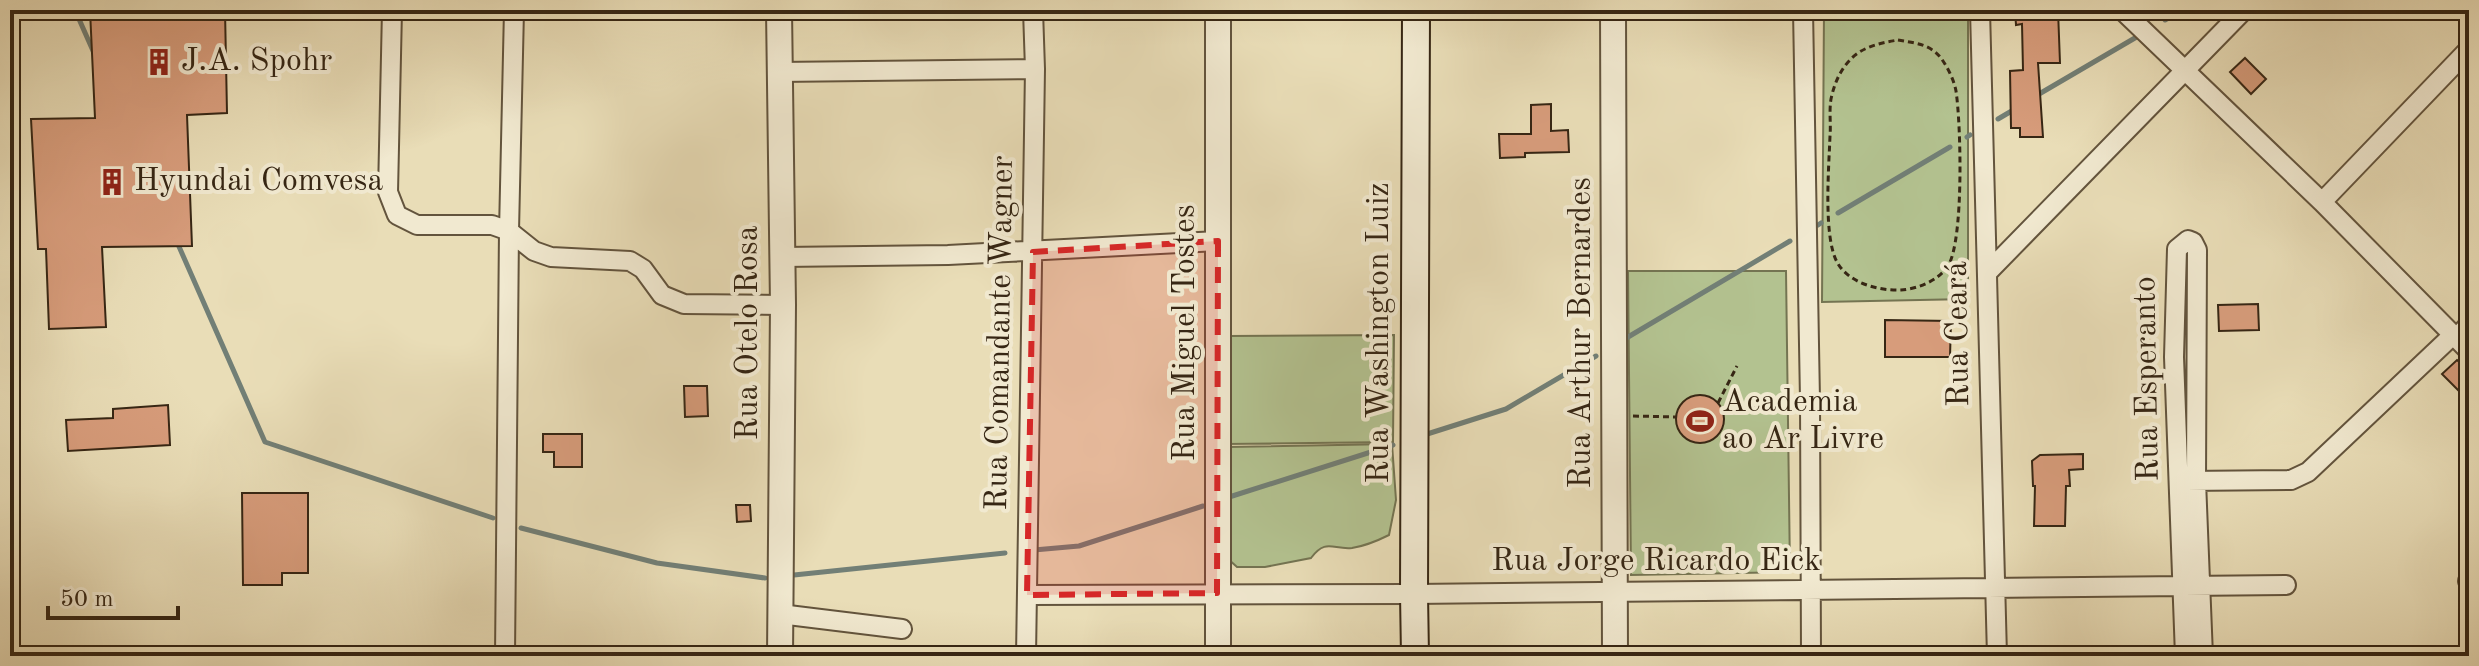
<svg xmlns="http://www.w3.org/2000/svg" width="2479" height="666" font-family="'Old Standard TT',serif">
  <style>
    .green { fill: #b3c290; stroke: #747452; stroke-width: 2 }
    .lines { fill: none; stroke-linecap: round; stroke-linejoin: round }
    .stream { stroke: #727f76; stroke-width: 5 }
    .building { fill: #d79c7b; stroke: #362614; stroke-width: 2 }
    .service-casing { stroke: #63543d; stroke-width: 13 }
    .minor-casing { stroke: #63543d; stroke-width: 22 }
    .tertiary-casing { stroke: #63543d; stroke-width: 28 }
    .secondary-casing { stroke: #362614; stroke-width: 30 }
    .path { stroke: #362614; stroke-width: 3; stroke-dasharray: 6 4; stroke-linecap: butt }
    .service { stroke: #f1e9d0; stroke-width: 9 }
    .minor { stroke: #f1e9d0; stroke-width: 18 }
    .tertiary { stroke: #f1e9d0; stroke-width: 24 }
    .secondary { stroke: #f1e9d0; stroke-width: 26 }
    .marked { fill: #d62828; fill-opacity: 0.2; stroke: #d62828; stroke-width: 6; stroke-dasharray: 16 10; stroke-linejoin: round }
    .labels { text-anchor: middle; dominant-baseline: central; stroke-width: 8; stroke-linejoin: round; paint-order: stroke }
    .poi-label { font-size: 32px; fill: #362614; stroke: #f1e9d0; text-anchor: start }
    .street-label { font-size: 32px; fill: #362614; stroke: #f1e9d0 }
  </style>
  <rect width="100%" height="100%" fill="#e9ddb7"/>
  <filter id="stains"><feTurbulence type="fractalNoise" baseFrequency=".0025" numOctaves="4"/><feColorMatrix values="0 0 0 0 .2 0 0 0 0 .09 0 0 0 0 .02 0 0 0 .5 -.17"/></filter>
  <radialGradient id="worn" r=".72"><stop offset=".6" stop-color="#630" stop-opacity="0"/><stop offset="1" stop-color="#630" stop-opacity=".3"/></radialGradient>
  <path class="green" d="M1824,10H1968V299L1822,302Z
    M1628,271H1786L1790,572L1631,575Z
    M1394,335L1393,442L1226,444L1229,336Z
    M1392,444L1396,500L1389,535C1377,541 1365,546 1352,548C1333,550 1326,538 1311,558L1265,567H1237L1226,557V447Z"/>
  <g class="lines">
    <path class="stream" d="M75,10L94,53
      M2165,20L2182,10
      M2034,97L2140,35
      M1998,119L2015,109
      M1967,137L1970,135
      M1838,213L1950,147
      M1818,225L1821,223
      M177,242L265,442L493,518
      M1623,340L1790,241
      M1424,435L1506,409L1596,356
      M1226,498L1393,445
      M521,528L657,563L765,578
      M1034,550L1079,546L1203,506
      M794,575L1005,553"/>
  </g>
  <path class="building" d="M90,10H225L227,113L187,115L192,246L102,247L106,327L49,329L46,249H38L31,119L95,118Z
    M2015,10H2058L2060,63H2038L2043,137H2020V128H2011L2010,71L2023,70L2022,24L2016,25Z
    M2245,58L2266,79L2251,94L2230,72Z
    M1551,104V131L1568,130L1569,152L1525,153V157L1500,158L1499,134H1531V105Z
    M2258,304L2259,330L2219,331L2218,305Z
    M1885,320L1951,321L1950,357H1885Z
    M2457,360L2469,371V401L2442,374Z
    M684,386H707L708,416L685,417Z
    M1676 419a24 24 0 1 1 48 0a24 24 0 1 1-48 0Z
    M168,405L170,445L68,451L66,420L113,418V409Z
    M543,434H582V467H554V452H543Z
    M2083,454V469L2069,470L2070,486H2066L2065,526H2034L2035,486H2033L2032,461L2040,455Z
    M242,493H308V573H282V585H243Z
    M736,505H750L751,521L737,522Z"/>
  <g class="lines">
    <g class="service-casing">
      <path id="service" d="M2453,335L2469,318"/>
    </g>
    <g class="minor-casing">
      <path id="minor" d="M392,10L388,192L397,215L417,225H492L509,231L534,251L551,257L630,261L643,269L662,295L684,304L783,305
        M1803,10L1810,400L1811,656
        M1980,10L1997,656
        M2122,10L2322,202L2469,351
        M778,72L1035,69
        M2322,202L2469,49
        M782,257L948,255L1218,241
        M1988,272L2244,10
        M2186,481L2291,480L2308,472L2453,335
        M2468,581L2469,579
        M1027,595L1414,594L2286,585
        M780,614L902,629
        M505,656L509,231L514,10
        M1026,656L1035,69L1033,10
        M2185,656L2174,357L2177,249L2188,240L2193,242L2197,250L2196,481L2203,656"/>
    </g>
    <g class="tertiary-casing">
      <path id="tertiary" d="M779,10L783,305L780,656
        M1218,10V656
        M1613,10L1615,656"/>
    </g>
    <g class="secondary-casing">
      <path id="secondary" d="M1415,656L1414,594L1416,10"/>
    </g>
    <path class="path" d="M1898,40C1915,43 1930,44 1941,58C1948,68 1954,80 1956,91C1961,124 1964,240 1948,266C1939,280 1918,289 1901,290C1879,291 1848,283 1837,262C1823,236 1829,166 1830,136C1831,124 1829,111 1831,99C1834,85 1839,72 1849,61C1861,47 1880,43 1898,40Z
      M1718,403L1737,366
      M1722,409L1794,402
      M1633,416L1676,417"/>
    <use href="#service" class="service"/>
    <use href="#minor" class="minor"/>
    <use href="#tertiary" class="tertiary"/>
    <use href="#secondary" class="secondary"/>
  </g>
  <path class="marked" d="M1218,241L1217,593L1027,595L1033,252Z"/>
  <defs>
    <g id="building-bare" transform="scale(2.16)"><path d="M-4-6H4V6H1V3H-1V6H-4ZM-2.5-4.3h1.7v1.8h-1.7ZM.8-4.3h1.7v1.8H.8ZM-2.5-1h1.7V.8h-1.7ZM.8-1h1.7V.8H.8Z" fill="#8f2418" stroke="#f1e9d0" stroke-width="2.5" paint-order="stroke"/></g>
    <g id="stadium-bare" transform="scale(2.16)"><path d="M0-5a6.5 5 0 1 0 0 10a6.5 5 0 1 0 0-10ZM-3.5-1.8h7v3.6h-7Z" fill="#8f2418" stroke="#f1e9d0" stroke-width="2.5" paint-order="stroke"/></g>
  </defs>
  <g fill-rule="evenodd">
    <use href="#building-bare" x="159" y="62"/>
    <use href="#building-bare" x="112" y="182"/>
    <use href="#stadium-bare" x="1700" y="421"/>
  </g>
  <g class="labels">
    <g class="poi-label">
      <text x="181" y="62">J.A. Spohr</text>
      <text x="134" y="182">Hyundai Comvesa</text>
      <text x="1722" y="403">Academia<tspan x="1722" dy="37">ao Ar Livre</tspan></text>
    </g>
    <g class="street-label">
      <text transform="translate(749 333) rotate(-90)">Rua Otelo Rosa</text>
      <text transform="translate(1001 333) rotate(-89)">Rua Comandante Wagner</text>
      <text transform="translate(1186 333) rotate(-90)">Rua Miguel Tostes</text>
      <text transform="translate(1380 333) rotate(-90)">Rua Washington Luiz</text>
      <text transform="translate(1582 333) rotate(-90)">Rua Arthur Bernardes</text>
      <text transform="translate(1959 334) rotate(-91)">Rua Ceará</text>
      <text transform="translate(2148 379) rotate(-91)">Rua Esperanto</text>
      <text x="1656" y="562">Rua Jorge Ricardo Eick</text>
    </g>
  </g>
  <rect width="2479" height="666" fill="none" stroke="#e9ddb7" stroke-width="40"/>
  <rect x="12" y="12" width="2455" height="642" fill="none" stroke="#362614" stroke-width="4"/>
  <rect x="20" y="20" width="2439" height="626" fill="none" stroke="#362614" stroke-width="2"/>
  <path d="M48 606v12h130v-12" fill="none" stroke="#362614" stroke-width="4"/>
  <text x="60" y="606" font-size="24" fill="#362614" stroke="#f1e9d0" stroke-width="6" paint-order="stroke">50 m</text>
  <rect width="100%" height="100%" filter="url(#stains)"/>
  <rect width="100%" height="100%" fill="url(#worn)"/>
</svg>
